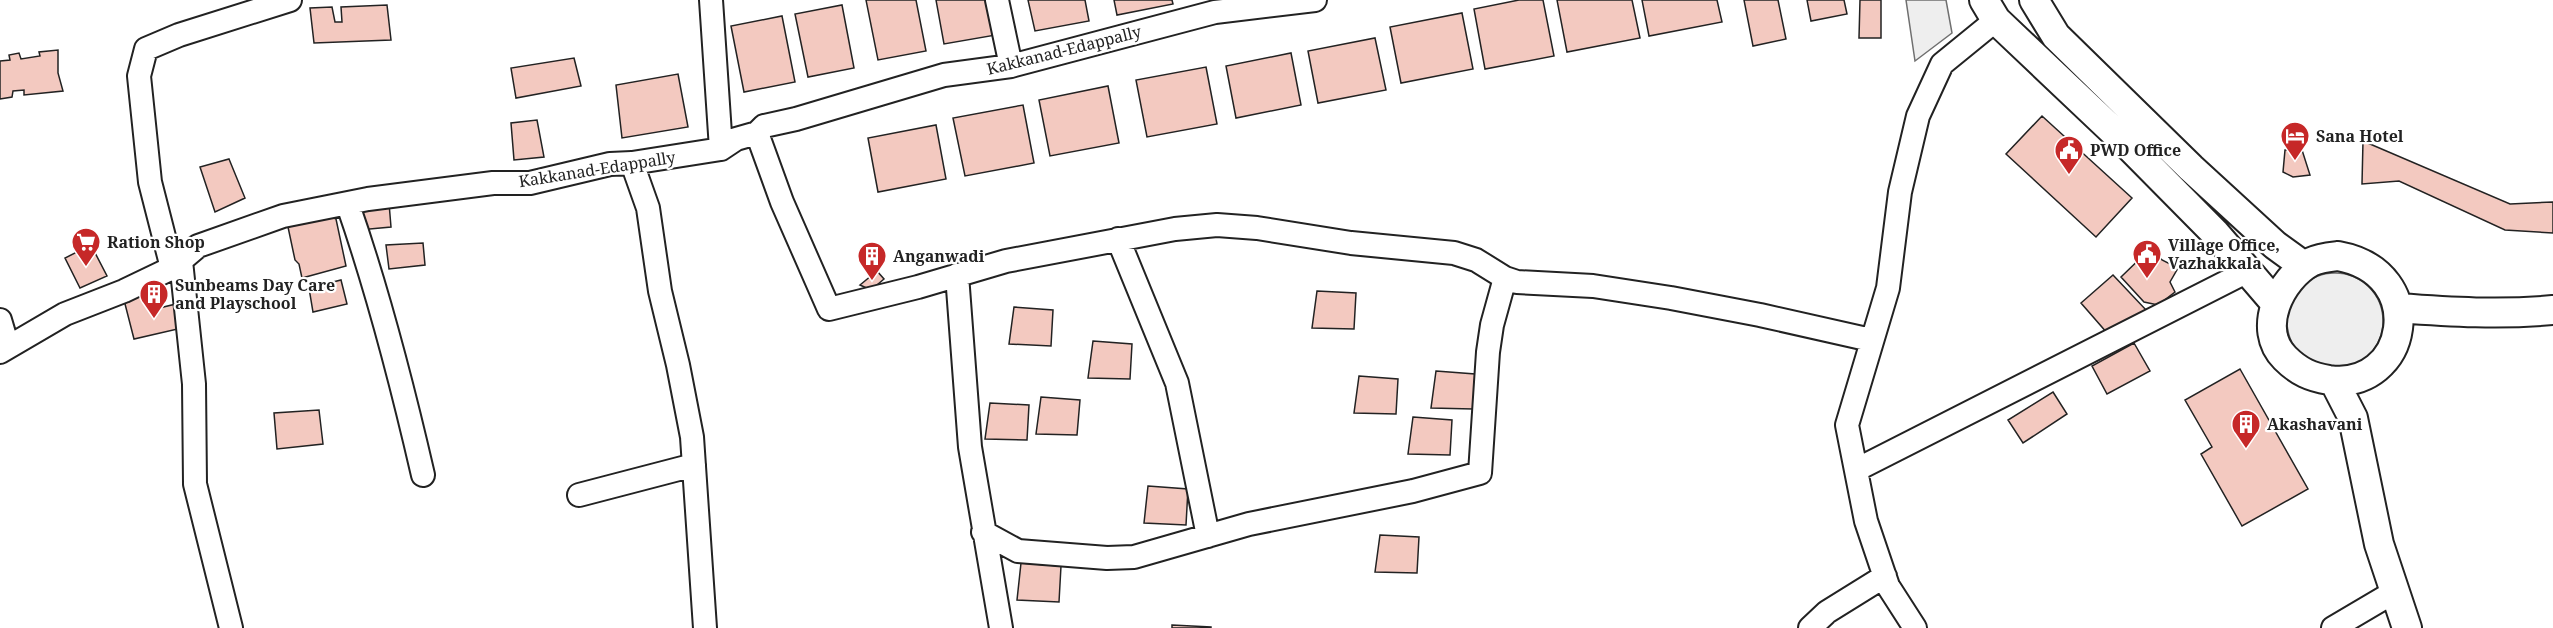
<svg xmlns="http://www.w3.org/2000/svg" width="2553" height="628" font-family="'Noto Serif',serif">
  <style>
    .green { fill: #eee; stroke: #6f6f6f; stroke-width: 1.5 }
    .building { fill: #f3c9c0; stroke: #222; stroke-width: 1.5 }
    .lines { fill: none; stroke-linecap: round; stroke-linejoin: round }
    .minor-casing { stroke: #222; stroke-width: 26 }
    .major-casing { stroke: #222; stroke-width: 32 }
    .minor { stroke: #fff; stroke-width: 22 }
    .major { stroke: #fff; stroke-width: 28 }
    .labels { text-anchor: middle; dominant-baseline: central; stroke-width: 4.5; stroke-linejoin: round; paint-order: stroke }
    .street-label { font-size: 16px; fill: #222; stroke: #fff }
    .poi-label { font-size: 16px; font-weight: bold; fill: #222; stroke: #fff; text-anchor: start }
  </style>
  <rect width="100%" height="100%" fill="#fff"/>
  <path class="green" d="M1906,0H1946L1952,33L1915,61Z
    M2287 321a48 48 0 1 1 96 0a48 48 0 1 1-96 0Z"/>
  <path class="building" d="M866,0H916L926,51L878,60Z
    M936,0H989L996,35L944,44Z
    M1028,0H1085L1089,21L1035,31Z
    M1114,0H1172L1173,4L1117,15Z
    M1519,0H1543L1554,56L1485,69L1474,9Z
    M1557,0H1632L1640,38L1567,52Z
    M1642,0H1717L1722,22L1649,36Z
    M1744,0H1778L1786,39L1753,46Z
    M1807,0H1844L1847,14L1811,21Z
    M1860,0H1881V38H1859Z
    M387,5L391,40L314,43L310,8L332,7L335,22H342L341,7Z
    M842,5L854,68L808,77L795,14Z
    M1462,13L1473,69L1401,83L1390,27Z
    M782,16L795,82L744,92L731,26Z
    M1375,38L1386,90L1318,103L1308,51Z
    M58,50V73L63,91L24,95V90L13,91L12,97L0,99V61L10,60L9,55L19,53L21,59L40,56L39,52Z
    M1291,53L1301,105L1236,118L1226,66Z
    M574,58L581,86L516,98L511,68Z
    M1206,67L1217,124L1147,137L1136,80Z
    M678,74L688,127L622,138L616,85Z
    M1108,86L1119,143L1050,156L1039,100Z
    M1023,105L1034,163L965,176L953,118Z
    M2042,116L2132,198L2096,237L2006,154Z
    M537,120L544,157L514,160L511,123Z
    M936,125L946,179L878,192L868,138Z
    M2363,141L2510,204L2553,202V233L2505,230L2399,181L2362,184Z
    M2285,150H2302L2310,175L2293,177L2283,172Z
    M229,159L245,198L215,212L200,167Z
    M389,203L391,227L359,230V209Z
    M328,215L336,219L346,266L302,278L299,264L295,260L288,227Z
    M423,243L425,265L389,269L386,245Z
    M91,245L107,276L80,288L65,258Z
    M2151,248L2162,260L2178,268L2170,282L2175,292L2158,305L2144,302L2121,277Z
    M877,271L884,279L871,290L860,285Z
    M2113,275L2147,311L2108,334L2081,303Z
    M341,280L347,304L313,312L309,288Z
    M1317,291L1356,293L1354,329L1312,328Z
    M151,294L155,309L176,304L182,328L134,339L124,300Z
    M1014,307L1053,310L1051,346L1009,344Z
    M1093,341L1132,344L1130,379L1088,378Z
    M2134,343L2150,371L2107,394L2092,366Z
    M2240,369L2308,489L2242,526L2201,454L2212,447L2185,400Z
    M1436,371L1475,374L1473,409L1431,408Z
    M1359,376L1398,379L1396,414L1354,413Z
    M2053,392L2067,414L2023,443L2008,420Z
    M1041,397L1080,400L1077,435L1036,434Z
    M990,403L1029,405L1027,440L985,439Z
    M319,410L323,444L277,449L274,413Z
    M1413,417L1452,420L1450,455L1408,454Z
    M1148,486L1188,489L1186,525L1144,523Z
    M1380,535L1419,537L1417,573L1375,572Z
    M1021,563L1061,566L1059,602L1017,600Z
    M1172,625L1211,627V628H1172Z"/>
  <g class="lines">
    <g class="minor-casing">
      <path id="minor" d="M711,0L721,149
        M997,0L1011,66
        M757,133L782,202L829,309L918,287L1006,261L1175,229L1217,225L1257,228L1351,243L1454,253L1476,260L1505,278L1517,282L1593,286L1671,298L1760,315L1871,340
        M632,163L648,208L660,291L678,365L692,437L705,628
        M348,205C379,294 402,384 423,475
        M1118,239L1177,383L1208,536
        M181,261L194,384L195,484L231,628
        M172,268L150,182L139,76L146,49L179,35L290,0
        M957,275L970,447L1001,628
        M0,320L8,347
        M0,352L65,314L124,291L172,268L198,246L283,216L368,199L493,183H530L610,164L632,163L721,149L736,139L757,133L764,126L796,119L944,75L1011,66L1215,12L1315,0
        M1856,470L2248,271
        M579,495L694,465
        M983,532L1018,551L1107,558L1134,557L1249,524L1413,491L1480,473L1488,352L1492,325L1505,278
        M1810,628L1827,612L1885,576
        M1915,628L1888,586L1866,521L1847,425L1888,288L1900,192L1918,116L1942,64L1996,20
        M2333,628L2394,592"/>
    </g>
    <g class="major-casing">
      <path id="major" d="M1984,0L1996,20L2129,146L2215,233L2276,304
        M2034,0L2056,36L2191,168L2275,245L2304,266
        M2338,256C2431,273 2408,391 2329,380C2311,377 2299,372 2285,358C2256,329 2280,279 2311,262C2319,258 2329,257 2338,256Z
        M2398,308C2451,312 2501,315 2553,310
        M2334,381L2353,418L2379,544L2407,628"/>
    </g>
    <use href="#minor" class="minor"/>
    <use href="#major" class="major"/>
  </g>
  <defs>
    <g id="hotel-pin" transform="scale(1.5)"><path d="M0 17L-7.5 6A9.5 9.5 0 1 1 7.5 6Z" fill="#c62828" stroke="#fff"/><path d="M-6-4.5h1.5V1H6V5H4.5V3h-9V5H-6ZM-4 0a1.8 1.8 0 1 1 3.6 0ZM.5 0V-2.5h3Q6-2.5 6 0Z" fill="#fff"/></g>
    <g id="civic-pin" transform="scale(1.5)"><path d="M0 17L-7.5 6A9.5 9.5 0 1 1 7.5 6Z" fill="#c62828" stroke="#fff"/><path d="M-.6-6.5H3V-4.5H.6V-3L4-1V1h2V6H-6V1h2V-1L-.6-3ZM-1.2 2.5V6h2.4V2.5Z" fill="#fff"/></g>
    <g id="supermarket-pin" transform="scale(1.5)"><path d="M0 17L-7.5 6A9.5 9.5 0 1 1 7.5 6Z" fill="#c62828" stroke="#fff"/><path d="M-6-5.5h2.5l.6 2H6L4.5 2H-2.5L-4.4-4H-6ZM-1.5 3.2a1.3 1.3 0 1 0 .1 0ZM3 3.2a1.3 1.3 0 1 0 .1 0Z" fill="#fff"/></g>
    <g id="building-pin" transform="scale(1.5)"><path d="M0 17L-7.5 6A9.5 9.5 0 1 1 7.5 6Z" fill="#c62828" stroke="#fff"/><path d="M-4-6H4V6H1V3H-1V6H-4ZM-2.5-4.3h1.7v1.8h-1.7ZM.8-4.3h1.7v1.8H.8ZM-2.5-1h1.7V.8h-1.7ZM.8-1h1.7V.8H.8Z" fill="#fff"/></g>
  </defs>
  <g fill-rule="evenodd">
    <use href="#hotel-pin" x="2295" y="136"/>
    <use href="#civic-pin" x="2069" y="150"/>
    <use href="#supermarket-pin" x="86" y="242"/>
    <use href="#civic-pin" x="2147" y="254"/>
    <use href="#building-pin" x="872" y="256"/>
    <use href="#building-pin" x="154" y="294"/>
    <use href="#building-pin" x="2246" y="424"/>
  </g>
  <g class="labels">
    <g class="street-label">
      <text transform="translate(1064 50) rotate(-14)">Kakkanad-Edappally</text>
      <text transform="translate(597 169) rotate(-9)">Kakkanad-Edappally</text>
    </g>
    <g class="poi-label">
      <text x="2316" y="136">Sana Hotel</text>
      <text x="2090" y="150">PWD Office</text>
      <text x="107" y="242">Ration Shop</text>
      <text x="2168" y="245">Village Office,<tspan x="2168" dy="18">Vazhakkala</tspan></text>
      <text x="893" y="256">Anganwadi</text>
      <text x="175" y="285">Sunbeams Day Care<tspan x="175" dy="18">and Playschool</tspan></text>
      <text x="2267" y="424">Akashavani</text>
    </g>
  </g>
</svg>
